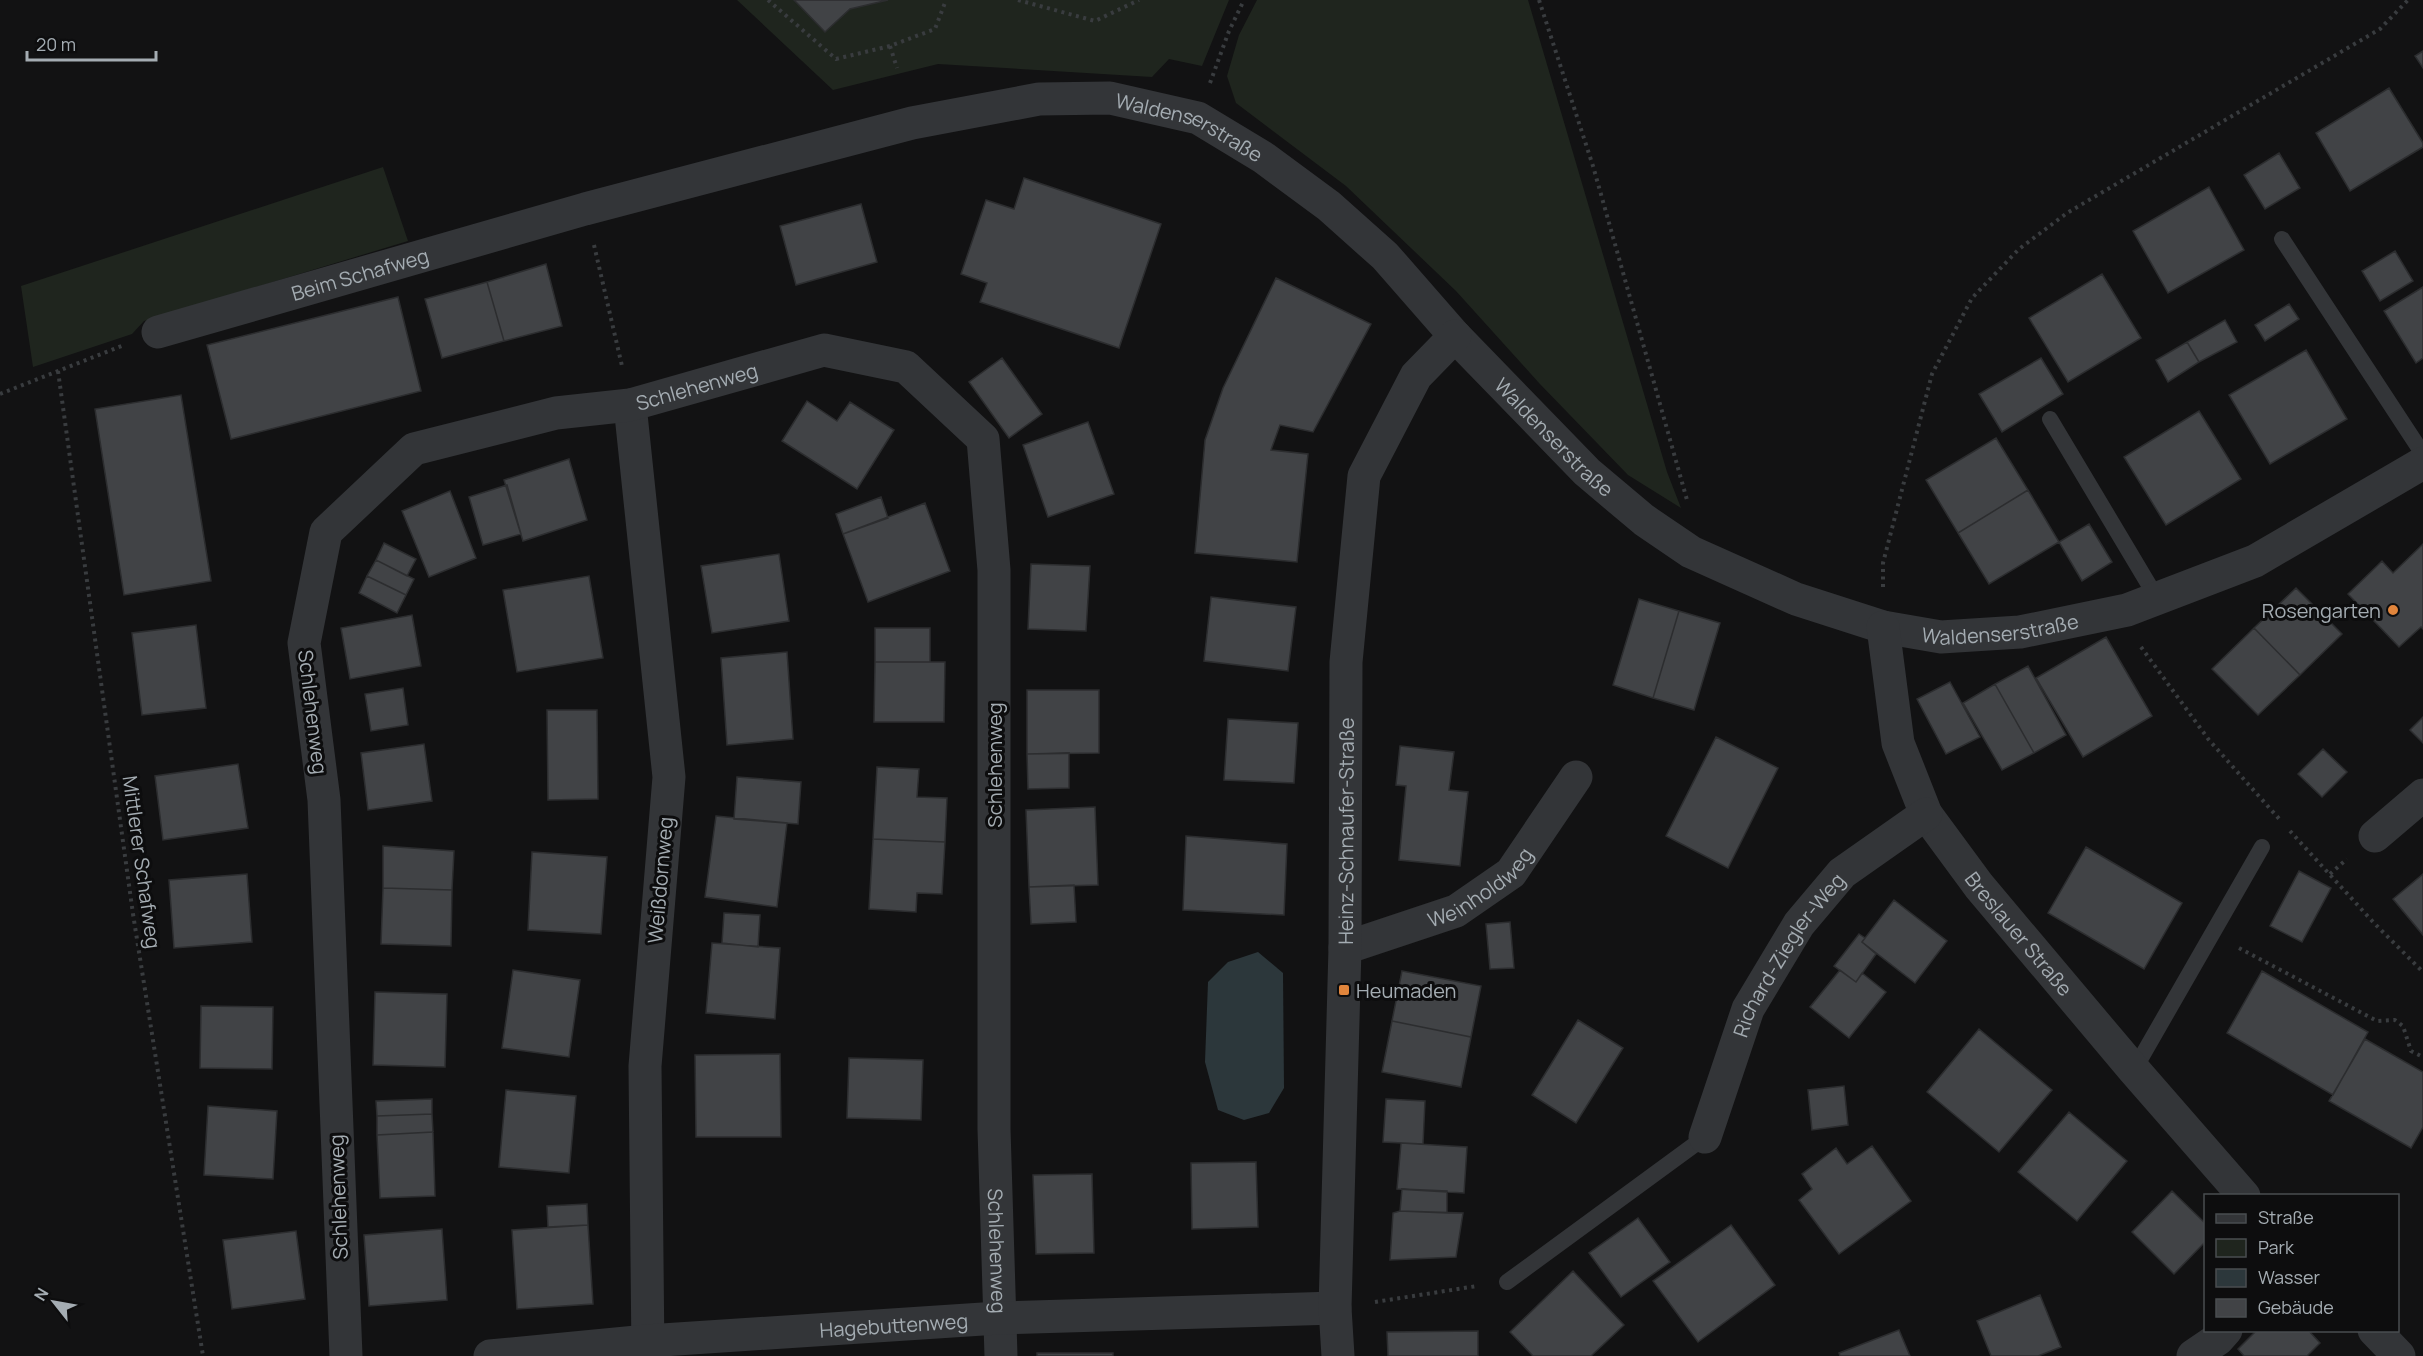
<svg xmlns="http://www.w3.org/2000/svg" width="2423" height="1356" font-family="Manrope,sans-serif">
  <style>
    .green { fill: #1f251e }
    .water { fill: #2c373b }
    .building { fill: #414346; stroke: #2c2d2f; stroke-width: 1.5 }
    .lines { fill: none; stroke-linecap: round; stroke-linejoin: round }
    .path { stroke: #393c3f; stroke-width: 4; stroke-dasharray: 3 4.5; stroke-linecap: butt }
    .service { stroke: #333538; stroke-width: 16 }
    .minor { stroke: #333538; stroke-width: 33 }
    .poi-dot { fill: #e1853c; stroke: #0d0d0e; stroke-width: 2 }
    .labels { text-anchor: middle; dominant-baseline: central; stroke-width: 6; stroke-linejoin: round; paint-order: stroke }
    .street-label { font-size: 20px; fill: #a4acb2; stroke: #0d0d0e }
    .poi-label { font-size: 20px; fill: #a4acb2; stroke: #0d0d0e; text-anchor: end }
  </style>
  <rect width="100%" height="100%" fill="#121213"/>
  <path class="green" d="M737,0H1229L1202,66L1169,59L1152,77L938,64L833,90Z
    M1257,0H1528L1667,472L1681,508L1628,475L1539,383L1456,291L1346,186L1236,103L1227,76L1239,35Z
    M383,167L408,241L144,321L132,334L33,367L21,286Z"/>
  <path class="water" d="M1258,952L1283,973L1284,1088L1269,1113L1244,1120L1218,1110L1205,1062L1208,982L1228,962Z"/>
  <path class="building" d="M794,0H888L850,9L825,32Z
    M2423,51V68L2415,56Z
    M2389,88L2423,143V147L2350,191L2316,133Z
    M2279,153L2300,188L2265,209L2244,175Z
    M1024,178L1161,224L1119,348L980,302L987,283L961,274L986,200L1014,209Z
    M2209,187L2244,250L2168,293L2133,231Z
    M861,204L877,262L796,285L780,226Z
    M2395,251L2413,281L2380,301L2362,271Z
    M546,264L562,326L504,341L487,282Z
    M2102,274L2141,338L2068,382L2029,318Z
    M1276,278L1371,324L1313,432L1280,425L1271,450L1308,454L1297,562L1195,553L1205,440L1223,388Z
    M487,282L504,341L442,358L425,299Z
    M2423,287V358L2416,363L2384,311Z
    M398,297L421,391L231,439L207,345Z
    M2289,304L2299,319L2265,341L2255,325Z
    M2225,320L2237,342L2199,362L2187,342Z
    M2187,342L2199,362L2168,382L2156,360Z
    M2306,350L2347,419L2270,464L2229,395Z
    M1002,358L1042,414L1009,438L969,382Z
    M2041,358L2063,394L2002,432L1979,394Z
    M181,395L211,581L124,595L95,409Z
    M807,401L837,421L850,402L894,430L857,489L782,441Z
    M2199,411L2241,479L2166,525L2124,457Z
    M1088,422L1114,494L1048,517L1023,445Z
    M1996,438L2028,490L1958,533L1926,480Z
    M569,459L587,520L523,541L504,480Z
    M507,485L521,534L483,545L469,497Z
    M2028,490L2059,542L1989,584L1958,533Z
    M450,491L476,558L429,577L402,511Z
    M881,497L888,518L843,534L836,514Z
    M925,503L950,571L868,602L843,534Z
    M2089,524L2112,562L2082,581L2059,542Z
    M384,543L416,559L407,576L376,560Z
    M2423,544V629L2421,627L2399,647L2348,594L2382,561L2393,573Z
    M779,554L789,621L712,633L701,566Z
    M376,560L414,579L406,595L367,576Z
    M1031,564L1090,566L1086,631L1028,629Z
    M367,576L406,595L397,613L359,593Z
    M589,576L603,658L517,672L503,590Z
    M2296,588L2342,634L2300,675L2254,628Z
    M1211,597L1296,607L1288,671L1204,661Z
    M1639,599L1679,611L1653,698L1613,685Z
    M1679,611L1720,623L1694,710L1653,698Z
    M412,615L421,666L350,679L341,628Z
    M196,625L206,708L142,715L132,633Z
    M875,628H930V662H875Z
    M2254,628L2300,675L2258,715L2212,669Z
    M2106,637L2152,716L2083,757L2036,678Z
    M787,652L793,739L727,745L721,658Z
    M875,662H945L944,722H874Z
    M2028,666L2066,735L2034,753L1995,684Z
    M1950,682L1980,737L1946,754L1917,699Z
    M1995,684L2034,753L2002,770L1963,703Z
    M403,688L408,725L371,731L365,694Z
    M1027,690H1099V753L1027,754Z
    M547,710H597L598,799L548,800Z
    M2423,717V743L2410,730Z
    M1228,719L1298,723L1294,783L1224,780Z
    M1716,737L1778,768L1728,868L1666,836Z
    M424,744L432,801L368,810L361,753Z
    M1400,746L1454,752L1449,790L1468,792L1460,866L1399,860L1406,786L1396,785Z
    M2323,749L2347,772L2322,797L2298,774Z
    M1069,753V788L1028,789L1027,754Z
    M238,764L248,828L163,840L155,776Z
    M877,767L919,769L917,797L947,798L945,842L873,839Z
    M737,777L801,782L798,824L734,819Z
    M1095,807L1098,885L1029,887L1026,810Z
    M716,816L787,823L777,907L705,897Z
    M1186,836L1287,844L1284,915L1183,910Z
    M873,839L945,842L942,894L917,893L916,912L869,909Z
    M383,846L454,851L452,890L383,888Z
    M2086,847L2182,903L2144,969L2048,913Z
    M532,852L607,857L601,934L528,930Z
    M2299,871L2331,888L2302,942L2270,926Z
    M247,874L252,942L174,948L169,880Z
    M2423,874V935L2393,899Z
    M1074,885L1076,922L1031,924L1029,887Z
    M383,888L452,890L451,946L381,944Z
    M1894,900L1947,941L1915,983L1862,942Z
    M724,913L760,915L758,947L722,943Z
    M1510,922L1514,968L1490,969L1486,924Z
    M1859,934L1865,938L1862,942L1876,954L1856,982L1834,966Z
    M712,943L780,948L775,1019L706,1013Z
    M513,970L580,980L569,1057L502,1048Z
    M1840,970L1856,982L1862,973L1886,992L1849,1038L1810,1007Z
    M1402,971L1481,986L1471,1037L1392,1021Z
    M2262,971L2368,1032L2333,1095L2227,1033Z
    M375,992L447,994L445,1067L373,1065Z
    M201,1006L273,1007L272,1069L200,1068Z
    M1578,1020L1623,1048L1576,1123L1532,1095Z
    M1392,1021L1471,1037L1461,1087L1382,1072Z
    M1979,1029L2052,1090L1999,1152L1927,1092Z
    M2365,1039L2423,1072V1127L2411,1148L2329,1101Z
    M780,1054L781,1137H696L695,1055Z
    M849,1058L923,1060L921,1120L847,1118Z
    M1844,1086L1848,1125L1812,1130L1808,1090Z
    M506,1090L576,1096L569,1173L499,1167Z
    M432,1099V1114L377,1116L376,1101Z
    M1386,1099L1425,1101L1423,1144L1383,1142Z
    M208,1106L277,1111L273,1179L204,1175Z
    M2069,1112L2127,1161L2077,1221L2018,1172Z
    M432,1114L433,1132L377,1135V1116Z
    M433,1132L435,1196L380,1198L377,1135Z
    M1401,1143L1467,1147L1464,1193L1397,1189Z
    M1872,1146L1911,1201L1839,1254L1799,1200L1812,1189L1802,1174L1836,1148L1847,1164Z
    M1256,1162L1258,1227L1192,1229L1191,1163Z
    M1092,1174L1094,1253L1036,1254L1033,1175Z
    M1402,1189L1447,1191V1213L1400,1211Z
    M2172,1191L2206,1224V1241L2174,1274L2132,1232Z
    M587,1204L588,1225L548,1227L547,1206Z
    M1400,1211L1463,1213L1456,1257L1390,1260L1393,1213Z
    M1638,1218L1670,1262L1621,1297L1589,1253Z
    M588,1225L593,1304L517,1309L512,1230Z
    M1731,1225L1775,1285L1698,1342L1653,1281Z
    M442,1229L447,1300L369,1306L364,1235Z
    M296,1231L305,1299L232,1309L223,1240Z
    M1573,1271L1624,1325L1591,1356H1533L1510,1332Z
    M2040,1295L2061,1347L2038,1356H1991L1977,1321Z
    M1899,1330L1910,1356H1840L1839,1353Z
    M2257,1330H2308L2320,1343L2307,1356H2244L2238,1349Z
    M1478,1331V1356H1388L1387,1332Z
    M1037,1353H1113V1356H1037Z"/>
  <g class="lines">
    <path class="path" d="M768,0L836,59L890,46L935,29L946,0
      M1018,0L1095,21L1139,0
      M1539,0L1593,166L1687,500
      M890,46L897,68
      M1210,83L1229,31L1244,0
      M594,245L622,366
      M58,371L133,914L203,1356
      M0,394L124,345
      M1883,587V563L1932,374L1972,298L2019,249L2067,213L2380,29L2408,0
      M2141,647L2209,740L2281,821
      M2290,831L2374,923L2423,972
      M2330,874L2347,859
      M2239,948L2377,1021L2395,1020L2403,1026L2411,1051L2423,1057
      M1375,1302L1477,1286"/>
    <path class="service" d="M2282,239L2423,454
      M2050,419L2158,600
      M2134,1070L2262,847
      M1507,1282L1705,1137"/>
    <g class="minor">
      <path id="s1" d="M158,332L585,209L912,123L1039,99L1110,98L1198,118L1264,158L1329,206L1385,256L1455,336L1587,472L1644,520L1691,552L1796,599L1883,627L1941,637L2020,632L2127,610L2255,561L2423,463"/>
      <path d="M630,405L669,777L645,1066L648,1356"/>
      <path id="s2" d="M1883,627L1898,743L1926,814L1979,886L2134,1070L2244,1196"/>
      <path d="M2375,836L2423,795"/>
      <path id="s3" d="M1345,948L1456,911L1511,873L1576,777"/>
      <path id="s4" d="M1705,1137L1748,1009L1799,924L1842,873L1926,814"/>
      <path d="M2374,1330L2399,1356"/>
      <path id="s5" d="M346,1356L324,800L304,643L326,532L414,449L556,413L630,405L824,350L906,367L983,439L994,570V1129L1001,1356"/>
      <path id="s6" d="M490,1356L647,1341L998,1318L1335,1308"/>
      <path id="s7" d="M1338,1356L1335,1308L1345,948L1346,662L1364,476L1416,376L1455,336"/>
      <path d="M2193,1356L2218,1339L2226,1330"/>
    </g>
  </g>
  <g class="poi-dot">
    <circle cx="2393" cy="610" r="6"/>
    <rect x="1338" y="984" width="12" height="12" rx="3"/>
  </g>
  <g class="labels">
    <g class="street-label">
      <text stroke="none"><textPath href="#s1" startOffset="1068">Waldenserstraße</textPath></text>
      <text stroke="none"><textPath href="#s1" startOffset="210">Beim Schafweg</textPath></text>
      <text stroke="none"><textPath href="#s5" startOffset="1239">Schlehenweg</textPath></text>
      <text stroke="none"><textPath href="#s1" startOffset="1554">Waldenserstraße</textPath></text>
      <text stroke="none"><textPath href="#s1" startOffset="2058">Waldenserstraße</textPath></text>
      <text transform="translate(313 712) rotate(83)">Schlehenweg</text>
      <text transform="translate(994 765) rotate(-90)">Schlehenweg</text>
      <text stroke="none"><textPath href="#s7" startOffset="525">Heinz-Schnaufer-Straße</textPath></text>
      <text transform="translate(142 862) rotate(82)">Mittlerer Schafweg</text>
      <text transform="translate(660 880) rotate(-85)">Weißdornweg</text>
      <text stroke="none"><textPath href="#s3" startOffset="150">Weinholdweg</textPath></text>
      <text stroke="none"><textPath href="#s2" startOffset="345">Breslauer Straße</textPath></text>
      <text stroke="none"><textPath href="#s4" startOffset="202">Richard-Ziegler-Weg</textPath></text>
      <text transform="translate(338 1197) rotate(-92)">Schlehenweg</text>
      <text stroke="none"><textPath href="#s5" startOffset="2373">Schlehenweg</textPath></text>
      <text stroke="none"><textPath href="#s6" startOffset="405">Hagebuttenweg</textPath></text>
    </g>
    <g class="poi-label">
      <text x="2381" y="610">Rosengarten</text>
      <text x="1356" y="990" text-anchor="start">Heumaden</text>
    </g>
  </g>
  <rect x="2204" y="1194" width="195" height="138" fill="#0d0d0e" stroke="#494d50" stroke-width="1.5"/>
  <rect x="2216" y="1214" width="30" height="9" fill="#333538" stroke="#494d50" stroke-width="1.5"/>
  <text x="2258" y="1224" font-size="18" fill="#a4acb2">Straße</text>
  <rect x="2216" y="1239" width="30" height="18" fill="#1f251e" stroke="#494d50" stroke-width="1.5"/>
  <text x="2258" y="1254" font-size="18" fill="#a4acb2">Park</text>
  <rect x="2216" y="1269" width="30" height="18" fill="#2c373b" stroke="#494d50" stroke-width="1.5"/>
  <text x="2258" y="1284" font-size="18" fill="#a4acb2">Wasser</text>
  <rect x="2216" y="1299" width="30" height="18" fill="#414346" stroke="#494d50" stroke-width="1.5"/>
  <text x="2258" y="1314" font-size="18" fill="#a4acb2">Gebäude</text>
  <g transform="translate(54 1302) rotate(301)" stroke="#0d0d0e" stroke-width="4.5" paint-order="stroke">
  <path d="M0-4.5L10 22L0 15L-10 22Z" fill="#a4acb2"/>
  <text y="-9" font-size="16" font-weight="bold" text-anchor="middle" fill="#a4acb2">N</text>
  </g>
  <path d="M27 51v9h129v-9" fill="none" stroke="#a4acb2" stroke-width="3"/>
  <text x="36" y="51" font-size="18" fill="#a4acb2" stroke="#0d0d0e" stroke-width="4.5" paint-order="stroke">20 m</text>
</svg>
